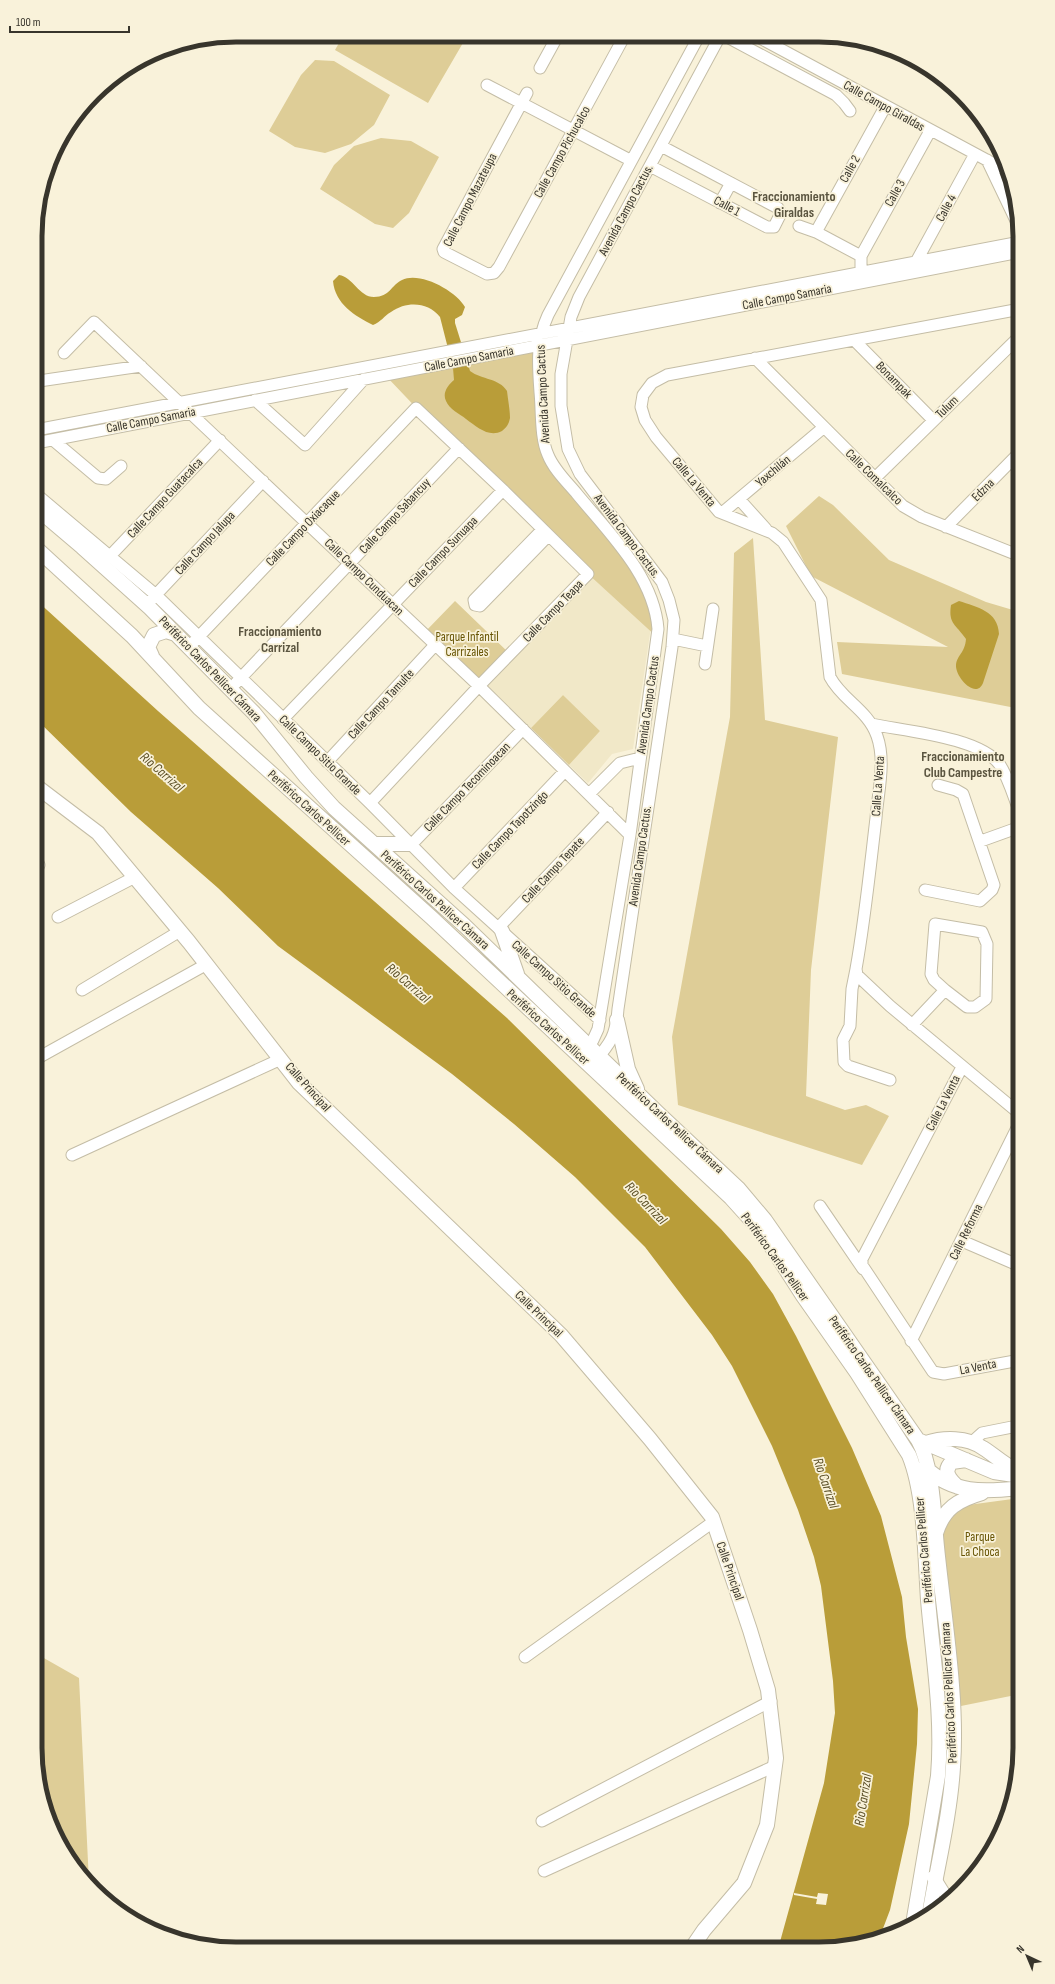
<svg xmlns="http://www.w3.org/2000/svg" width="1055" height="1984" font-family="'Sofia Sans Condensed',sans-serif">
  <style>
    .built { fill: #f1e8c8 }
    .green { fill: #decd97 }
    .water { fill: #b99d39 }
    .pier { fill: #f9f2da }
    .lines { fill: none; stroke-linecap: round; stroke-linejoin: round }
    .minor-casing { stroke: #c4bda6; stroke-width: 13 }
    .major-casing { stroke: #c4bda6; stroke-width: 16 }
    .minor { stroke: #fff; stroke-width: 11 }
    .major { stroke: #fff; stroke-width: 14 }
    .labels { text-anchor: middle; dominant-baseline: central; stroke-width: 3.5; stroke-linejoin: round; paint-order: stroke }
    .street-label { font-size: 13px; fill: #38352c; stroke: #f9f2da }
    .park-label { font-size: 13px; fill: #675403; stroke: #f9f2da }
    .neighbourhood-label { font-size: 14px; font-weight: bold; fill: #5b5540; stroke: #f9f2da }
    .water-label { font-size: 14px; font-style: italic; fill: #5b4f26; stroke: #f9f2da }
    .rim { fill: none; stroke: #38352c; stroke-width: 5 }
  </style>
  <rect width="100%" height="100%" fill="#f9f2da"/>
  <path class="built" d="M593,575L651,627L633,749L612,754L588,783L569,765L600,731L563,695L531,728L487,685Z"/>
  <path class="green" d="M343,36H467L428,103L335,50Z
    M315,60L334,61L390,95L374,125L351,144L325,153L295,147L269,131L301,75Z
    M381,138L411,141L439,157L409,213L393,228L375,224L320,189L334,165L354,146Z
    M538,345L545,446L642,576L658,638C565,553 471,467 385,375Z
    M819,496L833,505L889,560L986,602L1020,612V709L842,674L837,642L948,647L811,576L786,526Z
    M753,538L765,720L838,737L811,970L806,1096L845,1110L866,1105L889,1116L862,1165L678,1105L672,1037L730,717L734,553Z
    M455,601L510,654L479,686L423,634Z
    M563,695L600,731L569,765L531,728Z
    M1020,1498V1694L956,1707L941,1535L948,1518L968,1505Z
    M35,1653L79,1678L89,1882C83,1875 74,1867 69,1859C29,1799 35,1722 35,1653Z"/>
  <path class="water" d="M983,121L1009,171L1014,198L993,149Z
    M339,275C353,277 359,297 374,297C390,297 391,285 402,280C420,271 456,291 465,307L462,315L455,319V323L470,371C482,380 499,378 507,391C508,400 510,410 510,418C509,424 506,428 502,431C489,438 477,427 466,419C460,414 449,409 446,401C442,393 448,385 454,380L453,368L440,317C428,302 407,301 391,312C384,316 381,322 373,325C355,316 335,304 333,281Z
    M36,600L158,711L507,1018L721,1229L750,1262L773,1294L796,1336L852,1448L881,1516L902,1597L906,1637L918,1709L917,1744L909,1824L890,1910L879,1939L819,1949H778L824,1783L835,1713L833,1681L821,1586L814,1557L798,1510L772,1446L732,1366L712,1335L645,1247L575,1177L514,1124L452,1074L278,946L218,888L131,812L36,719Z
    M959,601C977,607 998,611 999,634L983,683C976,700 955,677 956,665C957,655 965,653 966,639C956,624 948,624 951,605Z"/>
  <path class="pier" d="M794,1893L817,1897L818,1893L828,1894L826,1905L816,1904L817,1899L794,1895Z
    M789,1941L790,1949H778L779,1943Z"/>
  <g class="lines">
    <g class="minor-casing">
      <path id="minor" d="M729,38L836,95L844,103L850,111
        M760,38L1009,172
        M540,68L557,37
        M487,85L630,160
        M527,93L443,249L444,252L487,274L494,273L499,267L624,37
        M987,160L1019,227
        M650,166L767,227H774L781,213L778,208L661,146
        M720,203L731,183
        M799,226L816,232L861,256
        M816,232L885,107
        M916,262L975,154
        M861,278V256L930,131
        M854,340L933,420
        M64,353L94,322L479,686L630,835
        M755,358L903,506L922,517L1020,556
        M39,381L141,366
        M255,400L305,445L364,379
        M36,430L1020,242
        M53,440L98,478L106,479L121,466
        M36,443L1020,252
        M875,478L1020,336
        M36,494L156,595L370,803L454,888L600,1020
        M739,499L766,529
        M722,513L823,428
        M946,527L1020,452
        M542,530L474,600L475,605L480,606L548,536
        M110,556L220,440
        M151,600L263,481
        M673,639L707,646
        M189,647L416,408L503,490L588,574L479,686L370,803
        M705,664L713,609
        M236,683L459,448
        M283,719L503,490
        M871,724C904,731 980,737 1000,765C1009,779 1014,798 1020,813
        M327,762L435,645
        M589,794L620,763L640,758
        M981,841L1020,827
        M411,845L523,729
        M36,871L39,865L36,859
        M454,888L565,771
        M925,890L980,901L992,890L994,885L963,794L956,790L938,785
        M58,917L135,877
        M498,928L608,812
        M856,969L852,989L850,1026L843,1040L844,1062L848,1066L890,1080
        M82,990L180,931
        M912,1025L945,990L934,980L931,974L935,924L982,932L987,944L986,999L975,1007H967L945,990
        M583,1052L593,1040L598,1029L630,835L658,629C654,576 609,533 577,494C567,482 554,470 548,455C540,437 542,412 540,392C538,365 536,341 548,315L698,38
        M36,1059L207,964
        M594,1062C611,1043 616,1035 618,1009L672,647L674,620L669,600L662,582L580,474L568,449L561,406V374L571,317L579,297L719,38
        M962,1067L862,1259V1265L933,1372L944,1374L1020,1360
        M1020,1114L890,1006L857,975L856,969C865,919 870,868 876,818C878,792 886,761 877,736C868,710 842,700 830,677L821,600L783,542L772,533L719,512L656,437L645,420L641,407L643,395L652,383L667,375L1015,310L1020,307
        M72,1155L281,1059
        M820,1206L863,1269
        M962,1241L1020,1266
        M911,1341L1020,1122
        M972,1442L982,1433L1017,1426L1020,1427
        M525,1657L713,1522
        M542,1821L771,1701
        M544,1871L775,1766
        M932,1877L935,1878L948,1899"/>
    </g>
    <g class="major-casing">
      <path id="major" d="M36,508L82,547L150,608L254,713L306,777L334,808L465,926L658,1113L738,1188L765,1220L918,1440C933,1466 934,1517 937,1547C944,1617 958,1697 953,1767C950,1817 937,1867 929,1916
        M36,548L132,636L199,708L432,918L731,1198L759,1229L771,1246L803,1296L857,1373L909,1455C925,1494 925,1557 928,1600C933,1658 943,1717 938,1776L913,1924
        M152,656L148,647L154,635L166,631L176,634
        M36,786L98,833L189,942L299,1083L561,1335L650,1439L712,1517L750,1630L768,1690L776,1758L767,1825L744,1883L704,1930L691,1949
        M374,844H410
        M502,931L517,974
        M617,1020L628,1069L637,1089
        M918,1440L994,1472L1020,1476
        M926,1443C944,1437 967,1437 983,1448C996,1456 1005,1466 1020,1472
        M925,1467C952,1494 985,1492 1020,1488
        M958,1487C950,1480 942,1471 952,1462L966,1460
        M936,1533C944,1508 958,1500 982,1493"/>
    </g>
    <use href="#minor" class="minor"/>
    <use href="#major" class="major"/>
  </g>
  <g class="labels">
    <g class="street-label">
      <text transform="translate(884 106) rotate(29)">Calle Campo Giraldas</text>
      <text transform="translate(562 152) rotate(-61)">Calle Campo Pichucalco</text>
      <text transform="translate(850 169) rotate(-61)">Calle 2</text>
      <text transform="translate(895 193) rotate(-61)">Calle 3</text>
      <text transform="translate(470 200) rotate(-63)">Calle Campo Mazateupa</text>
      <text transform="translate(727 206) rotate(28)">Calle 1</text>
      <text transform="translate(946 208) rotate(-62)">Calle 4</text>
      <text transform="translate(626 210) rotate(-62)">Avenida Campo Cactus.</text>
      <text transform="translate(787 297) rotate(-11)">Calle Campo Samaria</text>
      <text transform="translate(469 359) rotate(-11)">Calle Campo Samaria</text>
      <text transform="translate(894 380) rotate(46)">Bonampak</text>
      <text transform="translate(543 394) rotate(-93)">Avenida Campo Cactus</text>
      <text transform="translate(947 407) rotate(-44)">Tulum</text>
      <text transform="translate(151 420) rotate(-11)">Calle Campo Samaria</text>
      <text transform="translate(773 471) rotate(-40)">Yaxchilán</text>
      <text transform="translate(874 477) rotate(44)">Calle Comalcalco</text>
      <text transform="translate(694 482) rotate(50)">Calle La Venta</text>
      <text transform="translate(983 490) rotate(-45)">Edzna</text>
      <text transform="translate(165 498) rotate(-47)">Calle Campo Guatacalca</text>
      <text transform="translate(395 516) rotate(-47)">Calle Campo Sabancuy</text>
      <text transform="translate(303 528) rotate(-46)">Calle Campo Oxiacaque</text>
      <text transform="translate(627 536) rotate(53)">Avenida Campo Cactus.</text>
      <text transform="translate(205 543) rotate(-47)">Calle Campo Jalupa</text>
      <text transform="translate(443 552) rotate(-46)">Calle Campo Sunuapa</text>
      <text transform="translate(364 577) rotate(44)">Calle Campo Cunduacan</text>
      <text transform="translate(553 611) rotate(-46)">Calle Campo Teapa</text>
      <text transform="translate(210 669) rotate(46)">Periférico Carlos Pellicer Cámara</text>
      <text transform="translate(381 704) rotate(-47)">Calle Campo Tamulte</text>
      <text transform="translate(648 705) rotate(-82)">Avenida Campo Cactus</text>
      <text transform="translate(320 755) rotate(44)">Calle Campo Sitio Grande</text>
      <text transform="translate(878 786) rotate(-86)">Calle La Venta</text>
      <text transform="translate(467 787) rotate(-46)">Calle Campo Tecominoacan</text>
      <text transform="translate(309 808) rotate(42)">Periférico Carlos Pellicer</text>
      <text transform="translate(510 830) rotate(-46)">Calle Campo Tapotzingo</text>
      <text transform="translate(640 856) rotate(-82)">Avenida Campo Cactus.</text>
      <text transform="translate(553 870) rotate(-47)">Calle Campo Tepate</text>
      <text transform="translate(435 900) rotate(42)">Periférico Carlos Pellicer Cámara</text>
      <text transform="translate(554 979) rotate(42)">Calle Campo Sitio Grande</text>
      <text transform="translate(548 1027) rotate(42)">Periférico Carlos Pellicer</text>
      <text transform="translate(308 1087) rotate(48)">Calle Principal</text>
      <text transform="translate(943 1103) rotate(-63)">Calle La Venta</text>
      <text transform="translate(670 1123) rotate(43)">Periférico Carlos Pellicer Cámara</text>
      <text transform="translate(966 1232) rotate(-64)">Calle Reforma</text>
      <text transform="translate(775 1257) rotate(54)">Periférico Carlos Pellicer</text>
      <text transform="translate(539 1314) rotate(44)">Calle Principal</text>
      <text transform="translate(978 1367) rotate(-11)">La Venta</text>
      <text transform="translate(872 1375) rotate(55)">Periférico Carlos Pellicer Cámara</text>
      <text transform="translate(924 1550) rotate(-95)">Periférico Carlos Pellicer</text>
      <text transform="translate(730 1571) rotate(71)">Calle Principal</text>
      <text transform="translate(949 1693) rotate(-93)">Periférico Carlos Pellicer Cámara</text>
    </g>
    <g class="park-label">
      <text x="467" y="637">Parque Infantil<tspan x="467" dy="15">Carrizales</tspan></text>
      <text x="980" y="1537">Parque<tspan x="980" dy="15">La Choca</tspan></text>
    </g>
    <g class="neighbourhood-label">
      <text x="794" y="196">Fraccionamiento<tspan x="794" dy="16">Giraldas</tspan></text>
      <text x="280" y="631">Fraccionamiento<tspan x="280" dy="16">Carrizal</tspan></text>
      <text x="963" y="756">Fraccionamiento<tspan x="963" dy="16">Club Campestre</tspan></text>
    </g>
    <g class="water-label">
      <text transform="translate(162 772) rotate(41)">Rio Carrizal</text>
      <text transform="translate(408 983) rotate(41)">Rio Carrizal</text>
      <text transform="translate(646 1203) rotate(46)">Rio Carrizal</text>
      <text transform="translate(826 1483) rotate(71)">Rio Carrizal</text>
      <text transform="translate(863 1800) rotate(-81)">Rio Carrizal</text>
    </g>
  </g>
  <path d="M0 0H1055V1984H0ZM236 42H819A194 194 0 0 1 1013 236V1748A194 194 0 0 1 819 1942H236A194 194 0 0 1 42 1748V236A194 194 0 0 1 236 42Z" fill="#f9f2da" fill-rule="evenodd"/>
  <path class="rim" d="M236 42H819A194 194 0 0 1 1013 236V1748A194 194 0 0 1 819 1942H236A194 194 0 0 1 42 1748V236A194 194 0 0 1 236 42Z"/>
  <g transform="translate(1027 1956) rotate(316)" stroke="#f9f2da" stroke-width="3" paint-order="stroke">
  <path d="M0-3L7 15L0 10L-7 15Z" fill="#38352c"/>
  <text y="-6" font-size="11" font-weight="bold" text-anchor="middle" fill="#38352c">N</text>
  </g>
  <path d="M10 26v6h119v-6" fill="none" stroke="#38352c" stroke-width="2"/>
  <text x="16" y="26" font-size="12" fill="#38352c" stroke="#f9f2da" stroke-width="3" paint-order="stroke">100 m</text>
</svg>
